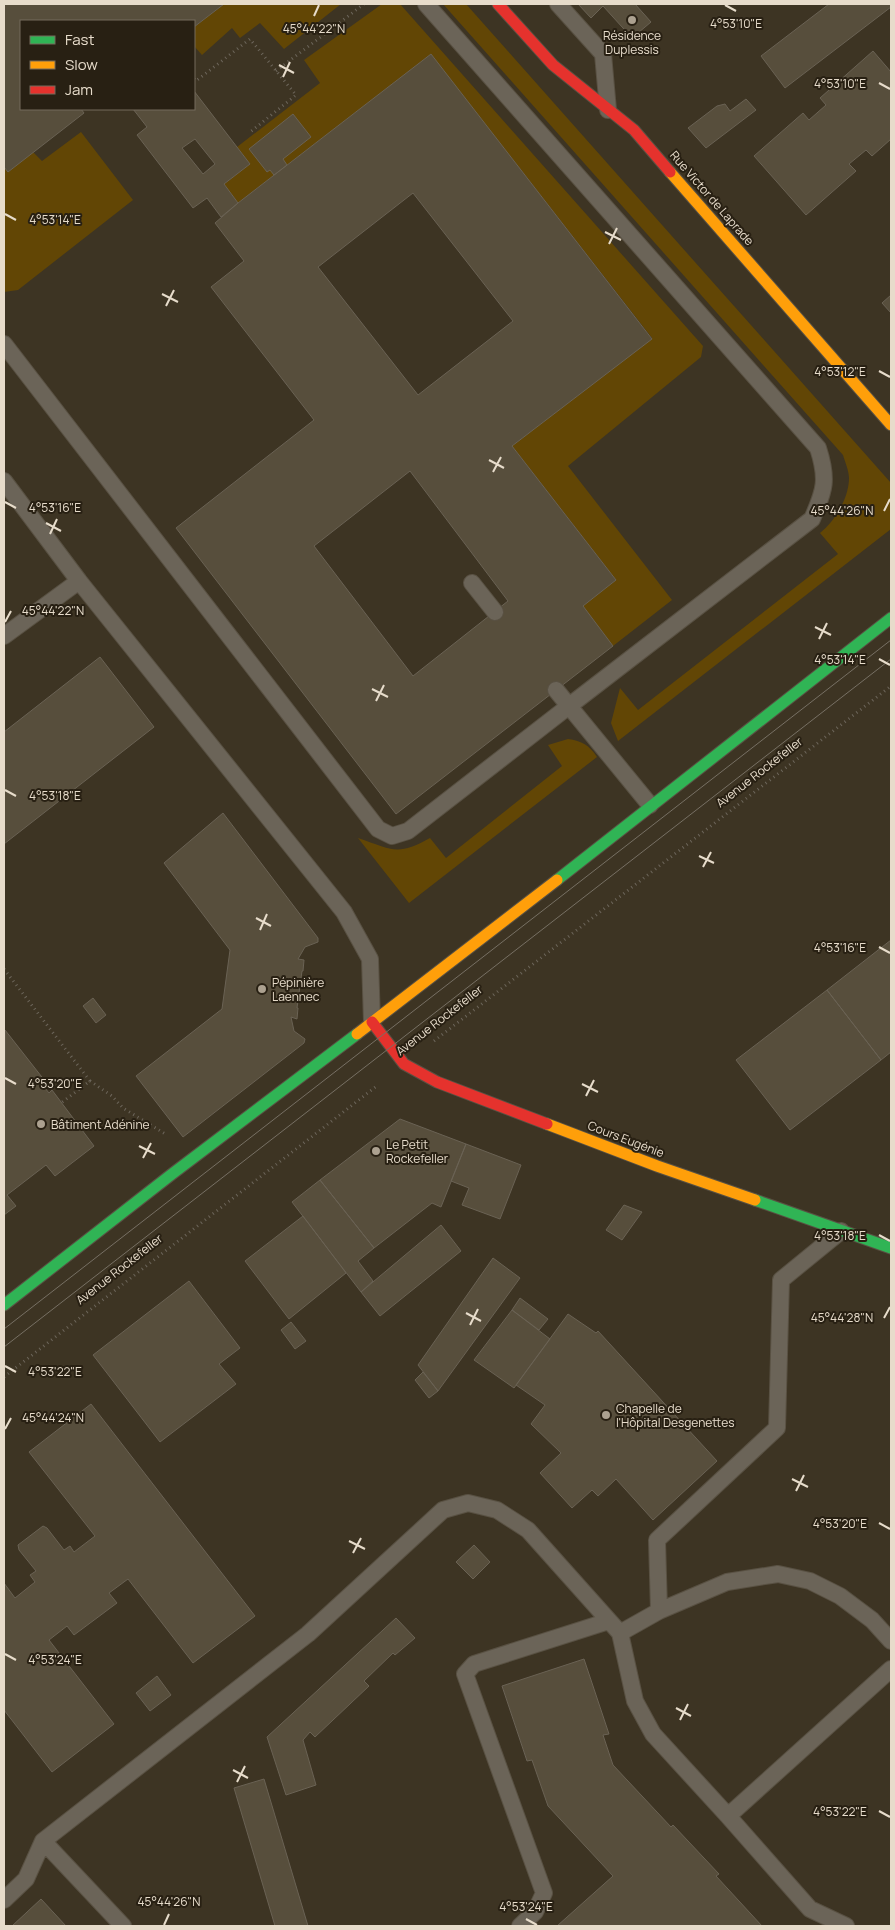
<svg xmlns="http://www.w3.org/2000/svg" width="895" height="1930" font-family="Manrope,sans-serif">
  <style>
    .green { fill: #624605 }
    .building { fill: #574e3c; stroke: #6a6254; fill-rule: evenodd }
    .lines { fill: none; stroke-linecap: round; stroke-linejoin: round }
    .lane-casing { stroke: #595143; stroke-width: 18 }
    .fast-casing { stroke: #595143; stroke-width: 13 }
    .slow-casing { stroke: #595143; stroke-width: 13 }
    .jam-casing { stroke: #595143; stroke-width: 13 }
    .path { stroke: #6d665b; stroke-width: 3; stroke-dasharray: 1 4; stroke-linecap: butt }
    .lane { stroke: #6b6458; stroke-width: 16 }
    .fast { stroke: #30b455; stroke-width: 11 }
    .slow { stroke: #ff9f0a; stroke-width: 11 }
    .jam { stroke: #e5322d; stroke-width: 11 }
    .tram { stroke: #777064; stroke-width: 1 }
    .ticks { fill: none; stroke: #e7dccb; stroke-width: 2 }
    .poi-dot { fill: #aca190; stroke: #282013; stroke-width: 2 }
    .labels { text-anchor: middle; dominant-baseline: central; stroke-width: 4; stroke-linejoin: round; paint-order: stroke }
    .poi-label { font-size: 12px; fill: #e7dccb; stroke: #282013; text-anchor: start }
    .street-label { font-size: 12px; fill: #e7dccb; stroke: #282013 }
    .ticks-label { font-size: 12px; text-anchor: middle; fill: #e7dccb; stroke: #282013; stroke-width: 4; stroke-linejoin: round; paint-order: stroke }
  </style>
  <rect width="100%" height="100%" fill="#3d3423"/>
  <path class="green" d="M224,4H341L284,49L260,23L240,38L232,28L202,55L194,46V27Z
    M382,4H400L703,346L701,357L568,466L672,600L613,646L583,606L616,580L512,446L652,338L431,55L238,203L224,184L250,164L237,147L320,83L304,60Z
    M443,4H466L891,483V529L618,741L611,723L620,688L638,710L838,554L820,533C835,521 849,498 849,478C849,471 845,462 843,455Z
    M81,132L133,200L18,290L4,292V167L8,172L33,152L42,161Z
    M568,739C582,741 589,745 597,757L409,903L358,838C391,849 397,857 430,838L446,858L562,766L548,745Z"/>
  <path class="building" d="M6,4H224L194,27V21H21V109H81L84,113L8,172L4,167V6Z
    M578,4H635L651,22L632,38L603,6L591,18Z
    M829,4H891V7L785,88L761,56Z
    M873,51L891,72V139L872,156L866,150L849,164L856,171L806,215L754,156L803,113L809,120L826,105L820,98Z
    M431,54L652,339L512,446L616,580L583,606L613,646L396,814L176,528L314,420L211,287L244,261L215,223L238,203ZM413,193L513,321L418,395L318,267ZM410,471L508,601L413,676L314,546Z
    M194,91L250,164L224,184L238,203L221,217L207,198L193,208L137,135L147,127L133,109H194ZM195,139L215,164L203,174L182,148Z
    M746,99L756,110L706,148L688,128L717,106L725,104L730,111Z
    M293,114L311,137L283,159L287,165L274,175L270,170L267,172L249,149Z
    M891,295V313L882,303Z
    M100,657L154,727L4,844V732Z
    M223,813L318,938V942L305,947L298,959L304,960L303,971H302L297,1008H298L297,1019L291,1017L294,1031L305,1039L304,1043L183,1137L136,1076L222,1009L230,950L164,863Z
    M891,940V1052L881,1060L827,990Z
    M827,990L881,1060L790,1130L736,1060Z
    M93,998L106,1015L96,1023L83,1006Z
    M5,1030L45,1081L41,1083L49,1093L52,1090L94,1146L55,1176L46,1165L7,1195L16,1206L4,1215Z
    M400,1119L466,1144L441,1207L432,1203L374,1248L320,1180Z
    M466,1144L521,1165L500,1219L462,1205L469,1188L451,1181Z
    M320,1180L374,1248L358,1261L373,1281L361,1292L292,1202Z
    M624,1205L642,1212L622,1240L606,1230Z
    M303,1216L346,1273L289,1319L245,1261Z
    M441,1225L461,1251L380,1316L361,1292Z
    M493,1258L520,1278L438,1391L418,1365Z
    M189,1281L240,1348L219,1364L236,1384L160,1442L93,1355Z
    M520,1298L548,1319L539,1330L512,1310Z
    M512,1310L550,1339L514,1388L474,1360Z
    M568,1314L596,1333L598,1331L717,1461L653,1520L616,1479L598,1496L592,1490L572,1508L540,1473L561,1453L531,1424L545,1405L516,1385Z
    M291,1322L306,1341L295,1349L281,1330Z
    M423,1372L438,1391L429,1398L415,1380Z
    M91,1404L255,1616L193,1663L128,1579L109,1593L117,1603L74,1635L67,1626L49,1640L114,1724L52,1772L4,1710V1583L15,1598L35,1582L30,1575L36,1571L19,1550L18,1545L43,1526L47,1528L64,1550L70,1546L74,1552L95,1536L29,1452Z
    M474,1545L490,1562L473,1579L456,1562Z
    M396,1618L415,1638L395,1655L393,1653L364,1681L369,1686L315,1737L310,1732L303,1740L316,1785L286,1795L267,1737Z
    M584,1659L609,1734L603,1735L613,1765L671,1827L673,1825L719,1874L716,1876L762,1926H557L613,1876L548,1806L532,1760L527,1761L502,1686Z
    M157,1676L171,1695L150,1711L136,1693Z
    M264,1779L308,1926H275L234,1788Z
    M41,1899L66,1926H12Z"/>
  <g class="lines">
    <g class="lane-casing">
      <path id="lane" d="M426,4L818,448C828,479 825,490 812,519L569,706L556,690
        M558,4L603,54L608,110
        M4,344L378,829L392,836L408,831L569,706L650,805
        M4,481L79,581L344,912L370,959L372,1022
        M472,583L495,612
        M4,636L79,581
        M659,1611L657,1540L777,1428L781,1280L841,1231
        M620,1633L659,1611L727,1582L778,1574L810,1581L840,1596L872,1620L891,1641
        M728,1816L891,1669
        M43,1841L123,1926
        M4,1900L26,1879L43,1841L308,1634L443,1510L468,1503L497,1510L528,1530L620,1633L635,1701L653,1734L728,1816L810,1909L846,1926
        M520,1926L535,1912L544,1893L465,1674L474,1664L609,1621"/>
    </g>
    <g class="fast-casing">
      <path id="fast" d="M557,880L891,618
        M755,1200L891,1248
        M4,1305L172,1174L357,1034"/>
    </g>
    <g class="slow-casing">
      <path id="slow" d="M670,172L891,425
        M357,1034L557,880
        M547,1124L657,1166L755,1200"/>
    </g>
    <g class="jam-casing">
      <path id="jam" d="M498,4L553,65L634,130L670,172
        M372,1022L404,1064L437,1082L547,1124"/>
    </g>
    <path class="path" d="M276,71L364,4
      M194,79L196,81L250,39L296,95L249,133
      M4,969L90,1081L61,1103
      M434,1041L891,686
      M90,1081L112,1096L123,1108L167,1135
      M4,1377L378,1085"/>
    <use href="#lane" class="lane"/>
    <use href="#fast" class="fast"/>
    <use href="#slow" class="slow"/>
    <use href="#jam" class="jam"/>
    <path class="tram" d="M4,1329L891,640
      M4,1347L891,659"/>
  </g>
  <path class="ticks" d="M725,5L736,11M314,16L319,5M279,65L294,73M283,77L290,62M879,83L890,89M5,214L16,220M605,232L621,240M609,244L617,228M162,294L178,302M166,306L174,290M879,371L890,377M489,460L504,468M493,472L501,457M5,502L16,508M884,511L890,499M46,523L61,531M50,534L57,519M5,622L11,611M815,627L831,635M819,639L827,623M879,659L890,665M372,689L388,697M376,701L384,685M5,790L16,796M699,856L714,863M703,867L711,852M256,918L271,926M260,930L267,914M879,947L890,953M5,1078L16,1084M582,1084L598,1092M586,1096L594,1080M139,1146L155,1154M143,1158L151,1143M879,1235L890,1241M466,1313L481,1321M884,1318L890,1307M470,1325L478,1309M5,1366L16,1372M5,1429L11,1418M792,1479L808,1487M796,1491L804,1475M879,1523L890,1529M349,1541L365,1549M353,1553L361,1538M5,1654L16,1660M676,1708L691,1716M680,1720L688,1704M233,1770L248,1778M237,1782L245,1766M879,1811L890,1817M526,1919L537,1925M164,1925L169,1914"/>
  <g class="poi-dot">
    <circle cx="632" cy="20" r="5"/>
    <circle cx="262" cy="989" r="5"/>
    <circle cx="41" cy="1124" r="5"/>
    <circle cx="376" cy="1151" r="5"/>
    <circle cx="606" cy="1415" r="5"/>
  </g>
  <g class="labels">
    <g class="poi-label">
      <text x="632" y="35" text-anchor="middle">Résidence<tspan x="632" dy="14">Duplessis</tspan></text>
      <text x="272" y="982">Pépinière<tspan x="272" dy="14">Laennec</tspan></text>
      <text x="51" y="1124">Bâtiment Adénine</text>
      <text x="386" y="1144">Le Petit<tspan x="386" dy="14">Rockefeller</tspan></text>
      <text x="616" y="1408">Chapelle de<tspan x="616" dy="14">l'Hôpital Desgenettes</tspan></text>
    </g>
    <g class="street-label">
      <text transform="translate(712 198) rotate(49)">Rue Victor de Laprade</text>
      <text transform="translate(759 772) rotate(-38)">Avenue Rockefeller</text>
      <text transform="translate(439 1020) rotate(-38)">Avenue Rockefeller</text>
      <text transform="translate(626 1139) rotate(21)">Cours Eugénie</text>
      <text transform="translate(119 1269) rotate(-38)">Avenue Rockefeller</text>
    </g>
  </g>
  <g class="ticks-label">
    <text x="736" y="28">4°53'10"E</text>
    <text x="314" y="33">45°44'22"N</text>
    <text x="840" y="88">4°53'10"E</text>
    <text x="55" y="224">4°53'14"E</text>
    <text x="840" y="376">4°53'12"E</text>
    <text x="55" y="512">4°53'16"E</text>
    <text x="842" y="515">45°44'26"N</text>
    <text x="53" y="615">45°44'22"N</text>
    <text x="840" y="664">4°53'14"E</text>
    <text x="55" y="800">4°53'18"E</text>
    <text x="840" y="952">4°53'16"E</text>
    <text x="55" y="1088">4°53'20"E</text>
    <text x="840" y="1240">4°53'18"E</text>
    <text x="842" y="1322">45°44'28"N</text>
    <text x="55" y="1376">4°53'22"E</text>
    <text x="53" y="1422">45°44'24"N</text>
    <text x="840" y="1528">4°53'20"E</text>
    <text x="55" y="1664">4°53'24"E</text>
    <text x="840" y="1816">4°53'22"E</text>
    <text x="169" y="1906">45°44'26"N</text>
    <text x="526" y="1911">4°53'24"E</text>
  </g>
  <rect width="895" height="1930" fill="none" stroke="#e7dccb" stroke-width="10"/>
  <rect x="20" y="20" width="175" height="90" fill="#282013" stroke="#746b5d"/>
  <rect x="30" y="36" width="25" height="8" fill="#30b455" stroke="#746b5d"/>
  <text x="65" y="45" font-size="15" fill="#e7dccb">Fast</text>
  <rect x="30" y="61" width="25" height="8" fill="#ff9f0a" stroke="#746b5d"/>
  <text x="65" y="70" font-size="15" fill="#e7dccb">Slow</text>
  <rect x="30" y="86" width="25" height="8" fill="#e5322d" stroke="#746b5d"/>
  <text x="65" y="95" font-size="15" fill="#e7dccb">Jam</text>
</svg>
